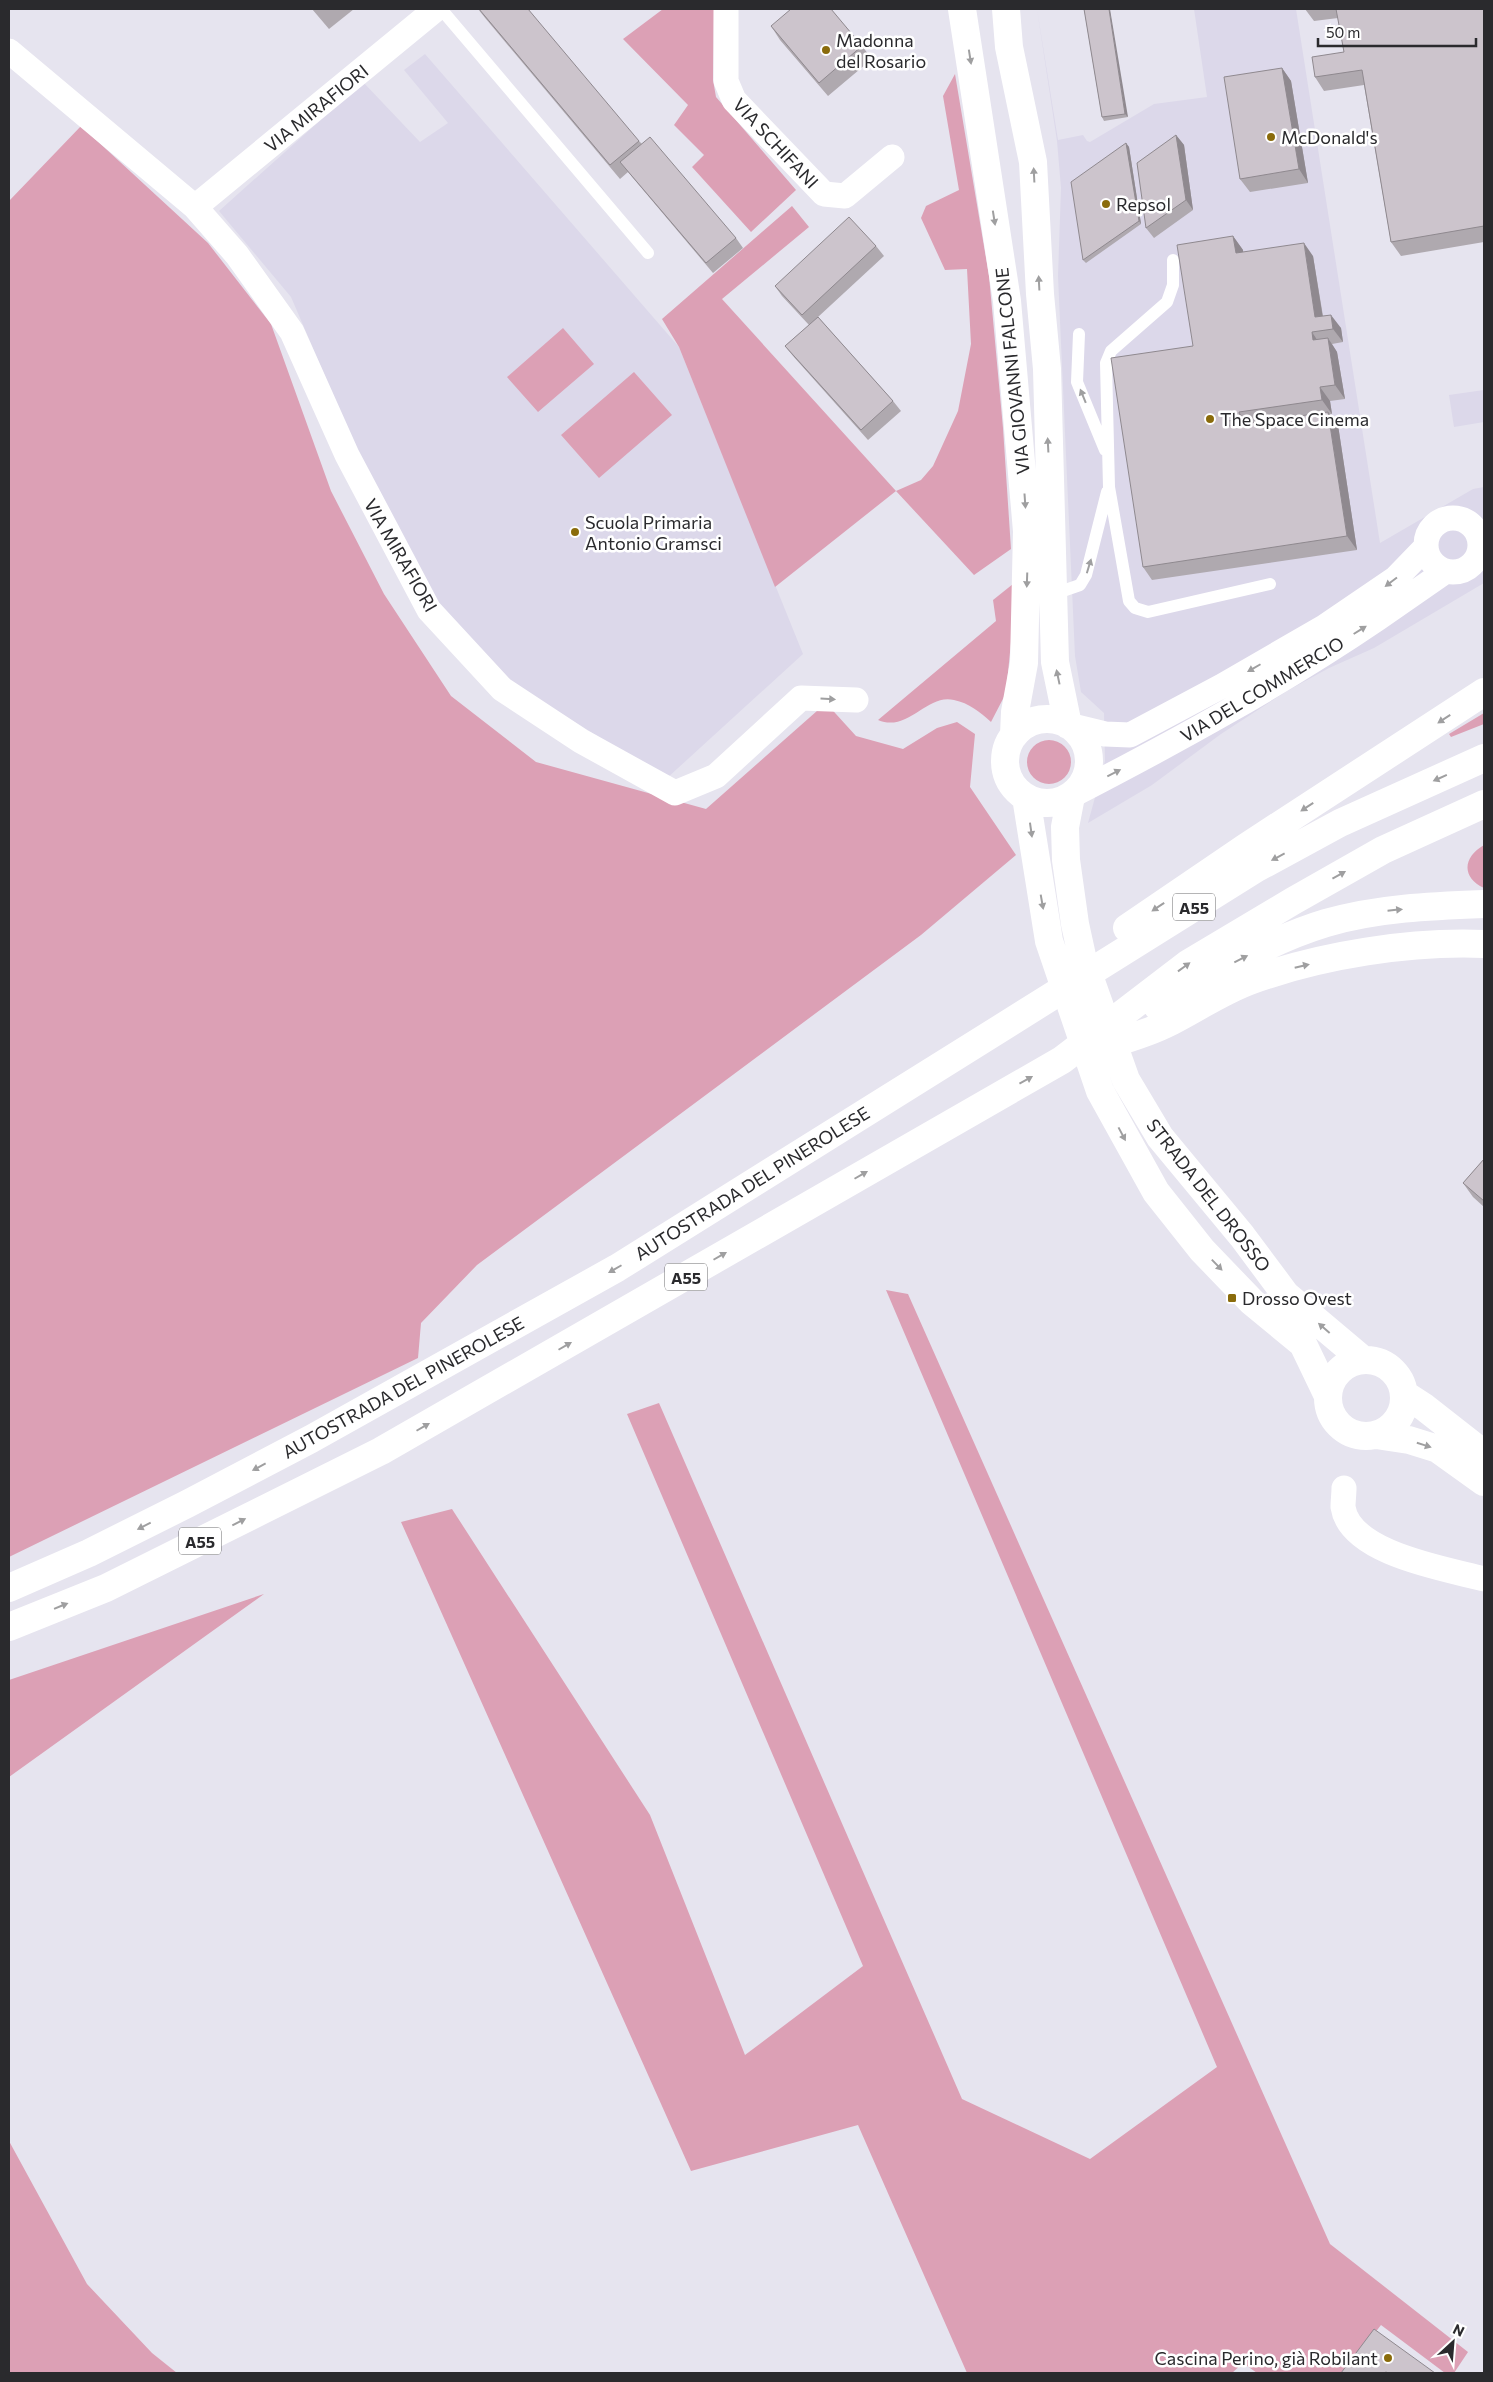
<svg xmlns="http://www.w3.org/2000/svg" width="1493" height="2382" font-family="Commissioner,sans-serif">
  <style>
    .built { fill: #dcd8ea }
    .green { fill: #dca0b5 }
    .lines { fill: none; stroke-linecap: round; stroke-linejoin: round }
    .lane { stroke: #fff; stroke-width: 12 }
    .street { stroke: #fff; stroke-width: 25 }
    .secondary { stroke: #fff; stroke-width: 28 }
    .highway { stroke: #fff; stroke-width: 28 }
    .wall { fill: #afa9af }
    .shaded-wall { fill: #8f898f }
    .building { fill: #ccc4cc; stroke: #8f898f }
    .oneway { fill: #9f9fa0 }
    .poi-dot { fill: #8a6b0b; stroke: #fff; stroke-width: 2 }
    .labels { text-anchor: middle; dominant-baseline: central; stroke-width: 5; stroke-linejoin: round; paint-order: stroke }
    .shield { fill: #fff; stroke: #6a6a6c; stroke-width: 1 }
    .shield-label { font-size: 16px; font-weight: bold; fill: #2a2a2d }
    .poi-label { font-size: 18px; fill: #2a2a2d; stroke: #fff; text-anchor: start }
    .street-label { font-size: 18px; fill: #2a2a2d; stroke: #fff }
  </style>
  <rect width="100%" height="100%" fill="#e6e4ef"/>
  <path class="built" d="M1037,9L1058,140L1083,135L1087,141L1090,142L1154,104L1207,97L1194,9H1296L1380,543L1473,489L1484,487V583L1374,648L1329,668L1287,691L1221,734L1152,785L1088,823L1105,761L1104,713L1081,692L1075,656L1058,276L1061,188L1057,141Z
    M425,54L679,347L803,654L666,779L501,676L435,603L368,476L291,297L219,211L363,82L420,142L448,123L404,70Z
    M1484,390V422L1454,427L1449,395Z"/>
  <path class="green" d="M663,9H714L713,80L716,97L796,190L751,232L692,167L704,155L674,125L688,105L623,39Z
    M955,74L989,276L1003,428L1011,549L974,575L896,491L775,587L679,347L662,319L792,206L809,227L722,299L896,491L921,480L933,466L958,411L971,344L967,269L945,270L921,218L926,206L959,190L943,96Z
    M81,126L208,243L271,324L331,491L384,594L451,696L536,762L706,809L826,703L856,736L903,749L937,728L957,722L975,734L970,787L1016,855L921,935L477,1265L421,1323L418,1358L9,1557V201Z
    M563,328L594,364L538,412L507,377Z
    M634,372L672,415L599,478L561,435Z
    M1013,584L1011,642L1006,693L991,722C980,712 969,703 954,700C927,693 908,733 878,720L996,621L993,600Z
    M1484,713V724L1451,737L1449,734Z
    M1027 762a22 22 0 1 1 44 0a22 22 0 1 1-44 0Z
    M1484,845V888C1461,877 1463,857 1484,845Z
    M886,1290L908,1294L1330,2244L1468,2352L1454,2373H1445L1381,2325L1344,2373H1257L1243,2363L1232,2373H967L858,2125L691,2171L401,1522L452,1509L650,1815L745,2055L863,1966L627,1414L659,1403L962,2099L1090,2159L1217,2067Z
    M264,1594L9,1777V1680Z
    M9,2141L87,2284L152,2353L177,2373H9Z"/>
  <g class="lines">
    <path class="lane" d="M441,9L648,253
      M1173,260V285L1167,302L1111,351L1106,363L1109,487L1129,601L1135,608L1148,612L1270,584
      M1079,334L1077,382L1105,450
      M1054,594L1080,585L1086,575L1107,492"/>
    <path class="street" d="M726,9V81L734,100L824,194L845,196L892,157
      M9,51L195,207L237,255L292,332L347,455L429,610L502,689L581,741L675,793L716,776L801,698L856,700
      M195,207L436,9
      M1426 545a27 27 0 1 1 54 0a27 27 0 1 1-54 0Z
      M1068,725L1105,734L1130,735L1222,686L1324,627L1396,578L1426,547
      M1071,796C1175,742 1280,685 1377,619C1400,603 1423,587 1446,571
      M1344,1488C1344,1494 1343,1501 1343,1507C1350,1554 1447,1569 1484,1579"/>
    <path class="secondary" d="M962,9L1007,301L1027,531L1024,663L1015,712L1014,735
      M1006,9L1009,47L1033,162L1040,294L1047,369L1055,662L1068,725
      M1005 761a42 42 0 1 1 84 0a42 42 0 1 1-84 0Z
      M1071,796L1065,827L1066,860L1075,924L1082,956L1126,1080L1160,1137L1242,1236L1286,1295L1362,1359
      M1026,797L1049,941L1100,1091L1156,1192L1202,1250L1252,1302L1303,1344L1327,1394
      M1328 1398a38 38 0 1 1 76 0a38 38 0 1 1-76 0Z
      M1404,1394L1424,1407L1484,1454
      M1376,1435L1409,1440L1438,1449L1484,1482"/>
    <path class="highway" d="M1127,928L1246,847L1484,692
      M1157,1006C1211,976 1266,941 1326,923C1378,908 1431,906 1484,904
      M1084,1052C1110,1044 1139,1037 1164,1025C1193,1011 1221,991 1252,980C1322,955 1410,941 1484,944
      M9,1588L89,1553L187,1504L311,1439L617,1268L1257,868L1340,823L1484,758
      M9,1627L106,1588L381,1451L1062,1060L1189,963L1293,901L1383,850L1484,804"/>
  </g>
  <path class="wall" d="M312,9H354L329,29Z
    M478,9L639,141L736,238L743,248L713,273L628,172L620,179L486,19Z
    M1084,9L1128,117L1104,121L1102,117Z
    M1305,9H1484V242L1401,256L1391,242L1364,85L1324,91L1315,77L1344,52L1338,18L1314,21Z
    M771,26L862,46L872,59L828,96L780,40Z
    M1282,68L1291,81L1308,183L1250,192L1240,179Z
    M1176,135L1184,145L1193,210L1154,238L1146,228Z
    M1126,143L1129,147L1141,224L1086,263L1083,260Z
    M1233,236L1243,250V252L1313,256L1323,316L1341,328L1343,342L1332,344L1337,352L1345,399L1330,401L1332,414H1330L1338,425L1357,550L1152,580L1143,567Z
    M876,246L884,256L818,317L893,401L901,411L868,440L793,356L785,346L809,325L782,296L775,286Z
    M1484,1159V1207L1473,1197L1463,1183Z"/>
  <path class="shaded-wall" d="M1109,9H1110L1128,117L1125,114Z
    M1282,68L1291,81L1308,183L1299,169Z
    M1176,135L1184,145L1193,210L1186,200Z
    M1126,143L1129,147L1141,224L1139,221Z
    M1233,236L1243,250L1245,267L1236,253Z
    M1304,243L1313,256L1325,331L1315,317Z
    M1331,315L1341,328L1343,342L1333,329Z
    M1312,332L1321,346L1313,340Z
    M1328,338L1337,352L1345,399L1335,385Z
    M1320,387L1330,401L1332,414L1322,400Z
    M1239,412L1249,426L1250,433L1240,419Z
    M1328,412L1338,425L1357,550L1347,536Z"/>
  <path class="building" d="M479,9H528L639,141L610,165Z
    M791,9H831L862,46L819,83L771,26Z
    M1084,9H1109L1125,114L1102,117Z
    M1336,9H1484V226L1391,242L1362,70L1315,77L1312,57L1344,52Z
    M1282,68L1299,169L1240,179L1224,77Z
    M1176,135L1186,200L1146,228L1137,163Z
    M650,137L736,238L706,263L620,162Z
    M1126,143L1139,221L1083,260L1071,182Z
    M849,217L876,246L802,315L775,286Z
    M1233,236L1236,253L1304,243L1315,317L1331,315L1333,329L1312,332L1313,340L1328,338L1335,385L1320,387L1322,400L1239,412L1240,419L1228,421L1229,426L1328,412L1347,536L1143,567L1111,358L1193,346L1177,245Z
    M818,317L893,401L861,430L785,346Z
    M1484,1159V1201L1463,1183Z
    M1374,2329L1435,2373H1388L1386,2372L1384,2373H1341Z"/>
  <defs><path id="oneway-solid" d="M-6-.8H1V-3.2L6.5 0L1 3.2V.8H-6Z" transform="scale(1.25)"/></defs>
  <g class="oneway">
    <use href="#oneway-solid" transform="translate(970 57) rotate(81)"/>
    <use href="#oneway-solid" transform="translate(1034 175) rotate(-93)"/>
    <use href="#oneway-solid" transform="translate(994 218) rotate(81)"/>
    <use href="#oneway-solid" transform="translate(1039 283) rotate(-93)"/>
    <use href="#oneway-solid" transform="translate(1083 396) rotate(-112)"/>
    <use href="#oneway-solid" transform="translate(1048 445) rotate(-93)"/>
    <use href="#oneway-solid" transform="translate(1025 501) rotate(86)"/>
    <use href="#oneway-solid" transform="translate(1089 566) rotate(-73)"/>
    <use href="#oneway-solid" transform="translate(1027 580) rotate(92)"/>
    <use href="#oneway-solid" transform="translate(1391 582) rotate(143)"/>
    <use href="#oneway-solid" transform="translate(1360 630) rotate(-32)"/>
    <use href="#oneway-solid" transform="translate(1254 668) rotate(150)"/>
    <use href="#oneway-solid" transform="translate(1058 677) rotate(-102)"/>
    <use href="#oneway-solid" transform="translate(828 699) rotate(3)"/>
    <use href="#oneway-solid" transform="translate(1444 719) rotate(147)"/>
    <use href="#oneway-solid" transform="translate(1114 773) rotate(-27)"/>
    <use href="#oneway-solid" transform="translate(1440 778) rotate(156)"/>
    <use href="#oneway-solid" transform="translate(1307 807) rotate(147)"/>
    <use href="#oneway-solid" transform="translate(1031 830) rotate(82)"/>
    <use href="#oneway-solid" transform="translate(1278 857) rotate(152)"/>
    <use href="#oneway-solid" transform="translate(1339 875) rotate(-29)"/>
    <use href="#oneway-solid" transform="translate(1042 902) rotate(80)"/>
    <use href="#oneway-solid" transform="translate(1158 907) rotate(146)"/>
    <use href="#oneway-solid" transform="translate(1395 910) rotate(-6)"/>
    <use href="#oneway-solid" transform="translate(1241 959) rotate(-27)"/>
    <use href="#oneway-solid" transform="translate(1302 966) rotate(-13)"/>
    <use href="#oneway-solid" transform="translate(1184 967) rotate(-36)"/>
    <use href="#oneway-solid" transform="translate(1026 1080) rotate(-29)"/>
    <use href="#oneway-solid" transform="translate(1122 1134) rotate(62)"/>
    <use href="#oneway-solid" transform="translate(861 1175) rotate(-30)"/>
    <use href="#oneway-solid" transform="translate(720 1256) rotate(-30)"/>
    <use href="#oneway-solid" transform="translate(1217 1265) rotate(46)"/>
    <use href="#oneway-solid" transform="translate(615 1269) rotate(150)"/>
    <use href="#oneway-solid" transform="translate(1324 1328) rotate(-139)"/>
    <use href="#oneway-solid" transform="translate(565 1346) rotate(-30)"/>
    <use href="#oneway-solid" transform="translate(423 1427) rotate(-30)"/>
    <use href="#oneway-solid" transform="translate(1424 1445) rotate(17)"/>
    <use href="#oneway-solid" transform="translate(259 1467) rotate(152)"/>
    <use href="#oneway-solid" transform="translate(239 1522) rotate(-27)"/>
    <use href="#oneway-solid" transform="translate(144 1526) rotate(153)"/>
    <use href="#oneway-solid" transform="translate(61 1606) rotate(-22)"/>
  </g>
  <g class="poi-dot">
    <circle cx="826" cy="50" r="5"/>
    <circle cx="1271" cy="137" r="5"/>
    <circle cx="1106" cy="204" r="5"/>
    <circle cx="1210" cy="419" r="5"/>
    <circle cx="575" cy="532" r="5"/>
    <rect x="1227" y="1293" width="10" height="10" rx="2.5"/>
    <circle cx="1388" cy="2358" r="5"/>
  </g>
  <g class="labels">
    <g class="shield">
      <rect x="1173" y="893.5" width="42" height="27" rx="4"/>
      <rect x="665" y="1263.5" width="42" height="27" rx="4"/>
      <rect x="179" y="1527.5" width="42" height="27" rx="4"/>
    </g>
    <g class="shield-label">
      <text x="1194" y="907">A55</text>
      <text x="686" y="1277">A55</text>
      <text x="200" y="1541">A55</text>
    </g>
    <g class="poi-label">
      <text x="836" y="40">Madonna<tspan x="836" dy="21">del Rosario</tspan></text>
      <text x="1281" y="137">McDonald's</text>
      <text x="1116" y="204">Repsol</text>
      <text x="1220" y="419">The Space Cinema</text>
      <text x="585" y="522">Scuola Primaria<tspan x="585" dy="21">Antonio Gramsci</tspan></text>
      <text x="1242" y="1298">Drosso Ovest</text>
      <text x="1378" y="2358" text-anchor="end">Cascina Perino, già Robilant</text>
    </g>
    <g class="street-label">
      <text transform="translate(316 108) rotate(-39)">VIA MIRAFIORI</text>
      <text transform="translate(776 143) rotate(47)">VIA SCHIFANI</text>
      <text transform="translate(1012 371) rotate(-96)">VIA GIOVANNI FALCONE</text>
      <text transform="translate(401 555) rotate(60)">VIA MIRAFIORI</text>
      <text transform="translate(1262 689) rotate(-31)">VIA DEL COMMERCIO</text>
      <text transform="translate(752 1183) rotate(-32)">AUTOSTRADA DEL PINEROLESE</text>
      <text transform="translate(1209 1195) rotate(52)">STRADA DEL DROSSO</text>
      <text transform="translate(403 1387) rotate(-29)">AUTOSTRADA DEL PINEROLESE</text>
    </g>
  </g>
  <rect width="1493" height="2382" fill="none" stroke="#2a2a2d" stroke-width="20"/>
  <g transform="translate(1453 2342) rotate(26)" stroke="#ffffff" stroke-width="4" paint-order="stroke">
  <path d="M0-4L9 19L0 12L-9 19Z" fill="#2a2a2d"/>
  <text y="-8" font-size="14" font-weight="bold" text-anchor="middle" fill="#2a2a2d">N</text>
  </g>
  <path d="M1318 38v8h158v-8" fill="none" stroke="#2a2a2d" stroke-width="2.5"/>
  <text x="1326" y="38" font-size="15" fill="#2a2a2d" stroke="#ffffff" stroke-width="4" paint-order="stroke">50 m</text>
</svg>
